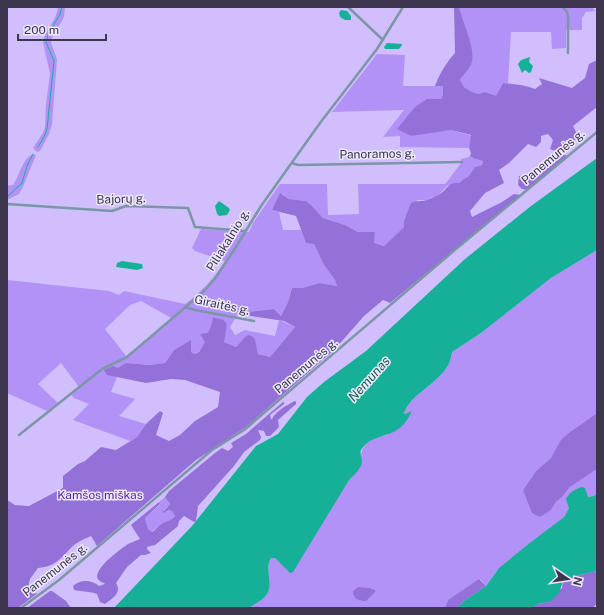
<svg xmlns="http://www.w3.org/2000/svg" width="604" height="615" font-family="'Public Sans',sans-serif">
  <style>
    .green { fill: #b292f7; fill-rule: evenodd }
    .forest { fill: #9471d8 }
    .water { fill: #15b097 }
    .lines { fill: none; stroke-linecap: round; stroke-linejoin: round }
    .stream { stroke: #15b097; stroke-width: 1 }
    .minor { stroke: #7c96a7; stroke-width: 2.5 }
    .labels { text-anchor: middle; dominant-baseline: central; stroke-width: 3; stroke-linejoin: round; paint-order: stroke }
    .street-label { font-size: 12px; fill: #3e364f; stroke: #ede8fb }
    .park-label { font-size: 12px; fill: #551e9a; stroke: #ede8fb }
    .water-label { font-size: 13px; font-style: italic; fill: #145e50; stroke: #ede8fb }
  </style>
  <rect width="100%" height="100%" fill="#d0bffc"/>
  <path class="green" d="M58,7H65L64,17L52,38L51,43L57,59L52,124L49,134L40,151L37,152L33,148L43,133L45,127L46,104L50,74L43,42C45,30 57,20 58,7Z
    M459,7H591L596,11L586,12L582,18V30H566V48L552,49L551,32H511L508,83H503L496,97L485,92L478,94L472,92L464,87L460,80L472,62L469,37Z
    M377,54L405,55L403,86H443V94L441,99H427L433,132L451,130L472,136L469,148L400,147V136L383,137L404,110L332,112Z
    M33,154L36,155L22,189L19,194L7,200V186L13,185C20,175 22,159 33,154Z
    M470,156L475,159L483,161L482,165L475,167L468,177L465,178L459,183L447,186L440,194L432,197L427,200H417L404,221V227L384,246L373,243L375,232H358L345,225L323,218L311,205L306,201L289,199L282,194H279V197L272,210L279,212L283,230H301L306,242L314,244L324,265L335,280L337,286L320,283L302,288H292L288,302L281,316L274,309L246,312L244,315L238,314L230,327L235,335L245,330L275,336L279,320L295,327L270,357L258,354L255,340L246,336L236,347L223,342L227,324L224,320L213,317C211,328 205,349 195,354L191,352V341L174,350L165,363L150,365L126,363L114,377H117L111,392L135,399L119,416L146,424L137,437L130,441L73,420L89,404L74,398L71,394L79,387L61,363L38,384L58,403L47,411L7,393V280L109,291L119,295L124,291L185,304C202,292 214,278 225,261L195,251L192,248L201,229L249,232L253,223L280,184H327L328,215L359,214L358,184H444L446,183L461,163V159L466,158ZM141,301L173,319L127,357L105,329L130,305Z
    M597,250V413L570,432L551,458L536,471L523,490L526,496L551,510L556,502L562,497L570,487L597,469V493L594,496L587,497L569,508L564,517L527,545L499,568L486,586L480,579L448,600L445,608H249C255,604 263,600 267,594C274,584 264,568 271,558H275L288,571L349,479L360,467C360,454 362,442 377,437C380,436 383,436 386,435C393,432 406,417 412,412L405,414L404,413C412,394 436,385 447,367C450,363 451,357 452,352L481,333L551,278Z
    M165,497L170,504L163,511L167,512L169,510L172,511L175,516C171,521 165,521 160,525C156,527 155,530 151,532L148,529L145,518L160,505L159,502Z"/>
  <path class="forest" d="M454,7H459C463,22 475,47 472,62C470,68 463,75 460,80L464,87L472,92L478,94L485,92L496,96L503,83C514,84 525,85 535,89L542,84L539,78L572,88L585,78L589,64L597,60V107L573,126L577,134L576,140H566L561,153L550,149L553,140L548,134L541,136V142L536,147L528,144L509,163L499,170L504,183L485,193L470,211L472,217L502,202L514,194L521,195L390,303L383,300L364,316L335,349L246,427L196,460L97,546L91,536C86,538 79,541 74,545C61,557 58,566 38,568L30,579L28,587L32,594L38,593L18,608H7V500L15,505L29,506L63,488V476L78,464L85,461L101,447L116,450L137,437L146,424L160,411L163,413L156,435L169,441L180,435L195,421L218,407L220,392L185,380L171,379L146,383L107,375L104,370L113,366L118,368L126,363L150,365L165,363L174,350L191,340V352L195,354L199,352L205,342L200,334L208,333L211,326L213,317L224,320L227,324L224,342L236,347L246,336L250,335L255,339L258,354L270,357L295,327L284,321L244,315L246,312L274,309L281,316L288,302L292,288H302L320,283L337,286L335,280L324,265L314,244L306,243L296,216L272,210L280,193L289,199L306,201L311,205L323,218L345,225L358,232H375L374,243L384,246L404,227V221L411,203C418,200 421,202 427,200C430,199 435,196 438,195C448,191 446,182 459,183L465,178L468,177L475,167L482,165L483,161L475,159L470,156L471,153L469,148L471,135L451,130L411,136L397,129L415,107L427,99H441L443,94V86H435C440,73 446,63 455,53Z
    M564,155H566L567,157L527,190L522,189L518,185L519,176H523L526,179H528Z
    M295,401L296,402V404L278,420L279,427L270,436H266L264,431L258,430L261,437L260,440L244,452L234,466L198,506L196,521L194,522L184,516L179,521L178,526L155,545L147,547V549L151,553L145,555H141L127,567L116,583C122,593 113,598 105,604L100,602L97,594C90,591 82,592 74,590L73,586C81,579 91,580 99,586L105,584C104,582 101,583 100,581C87,573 122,548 128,544C132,542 136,541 140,539L131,525L159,502L160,504L145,518L148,529L152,532C156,530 157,527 160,525C165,521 171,521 175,516L172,511L169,510L164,513L162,509L164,511L170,504L165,497L169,491L215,453L222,448L228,451L233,447L231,443L246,434L283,402H284V404L270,415L271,419H272C276,411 287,405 295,401Z
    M597,413V469L570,487L562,497L556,502L551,510L540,517L532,513L523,490L536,471L551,458L561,440L570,432Z
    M597,571V603L593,608H532L538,604L543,603L562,588L563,581L571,577Z
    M479,579L486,586L464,601L457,608H445L448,600Z
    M358,587L370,588L375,590V592L366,601C359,601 353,599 353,591Z
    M50,591H52L66,601L71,608H27Z"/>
  <path class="water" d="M341,10L347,11L351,16V20H345L340,17L339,13Z
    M387,43L402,44V45L399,49H385L384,47Z
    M530,57L529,62L533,66L531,72L529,73L525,70L522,73L518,64L521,60Z
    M597,158V250L551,278L481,333L452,352C451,357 450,363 447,367C436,385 411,394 404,413L405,414L412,411C407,423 398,432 385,435C377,438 371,439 365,445C357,453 362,454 362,462C361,469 354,475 349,480L293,572L290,573L275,558H271C264,568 274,584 267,594C263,600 255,604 249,608H114L192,526L256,446L278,434L307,397L324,382L366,351L465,259L531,206Z
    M219,201L229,208L230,210L227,215L219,216L217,214L215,206Z
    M122,261L142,264L143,268L137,270L116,267L117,263Z
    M582,487L585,488L588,497L594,496L597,493V571L571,577L563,581L559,593L551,601L538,604L532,608H457L464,601L486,586L499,568L527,545L564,517L569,508L566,499C569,493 575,489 582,487Z"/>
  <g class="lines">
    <path class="stream" d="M38,147L44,137L47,129L54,61L46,42L48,35L60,14L62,7
      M7,197L22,183L27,166L33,154"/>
    <path class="minor" d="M348,7L383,40
      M563,7L567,12L568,16V53
      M292,163L298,165L462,162
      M7,204L112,211L126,206L188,208L195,227L246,231
      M186,307L188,308L195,310L254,321
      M19,435L102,369L127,357L202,293L214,280L236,247L261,206L320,123L377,49L403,7
      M21,608L59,580L212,450L244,430L456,249L597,132"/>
  </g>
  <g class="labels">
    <g class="street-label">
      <text transform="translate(377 154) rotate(-1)">Panoramos g.</text>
      <text transform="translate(553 157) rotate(-40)">Panemunės g.</text>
      <text transform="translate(121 199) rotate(-2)">Bajorų g.</text>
      <text transform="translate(228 240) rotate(-58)">Piliakalnio g.</text>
      <text transform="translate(222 305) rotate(12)">Giraitės g.</text>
      <text transform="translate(306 366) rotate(-40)">Panemunės g.</text>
      <text transform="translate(55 570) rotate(-38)">Panemunės g.</text>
    </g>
    <g class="park-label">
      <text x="100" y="495">Kamšos miškas</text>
    </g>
    <g class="water-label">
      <text transform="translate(369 379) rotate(-48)">Nemunas</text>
    </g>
  </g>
  <rect width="604" height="615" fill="none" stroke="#3e364f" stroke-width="16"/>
  <g transform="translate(568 579) rotate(103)" stroke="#ede8fb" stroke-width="3" paint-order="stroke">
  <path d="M0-3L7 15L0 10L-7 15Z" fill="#3e364f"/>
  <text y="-6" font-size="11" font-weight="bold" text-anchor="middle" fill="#3e364f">N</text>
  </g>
  <path d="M18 34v6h88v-6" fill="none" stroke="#3e364f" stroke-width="2"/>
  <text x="24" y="34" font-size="12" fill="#3e364f" stroke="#ede8fb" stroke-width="3" paint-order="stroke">200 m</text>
</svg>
